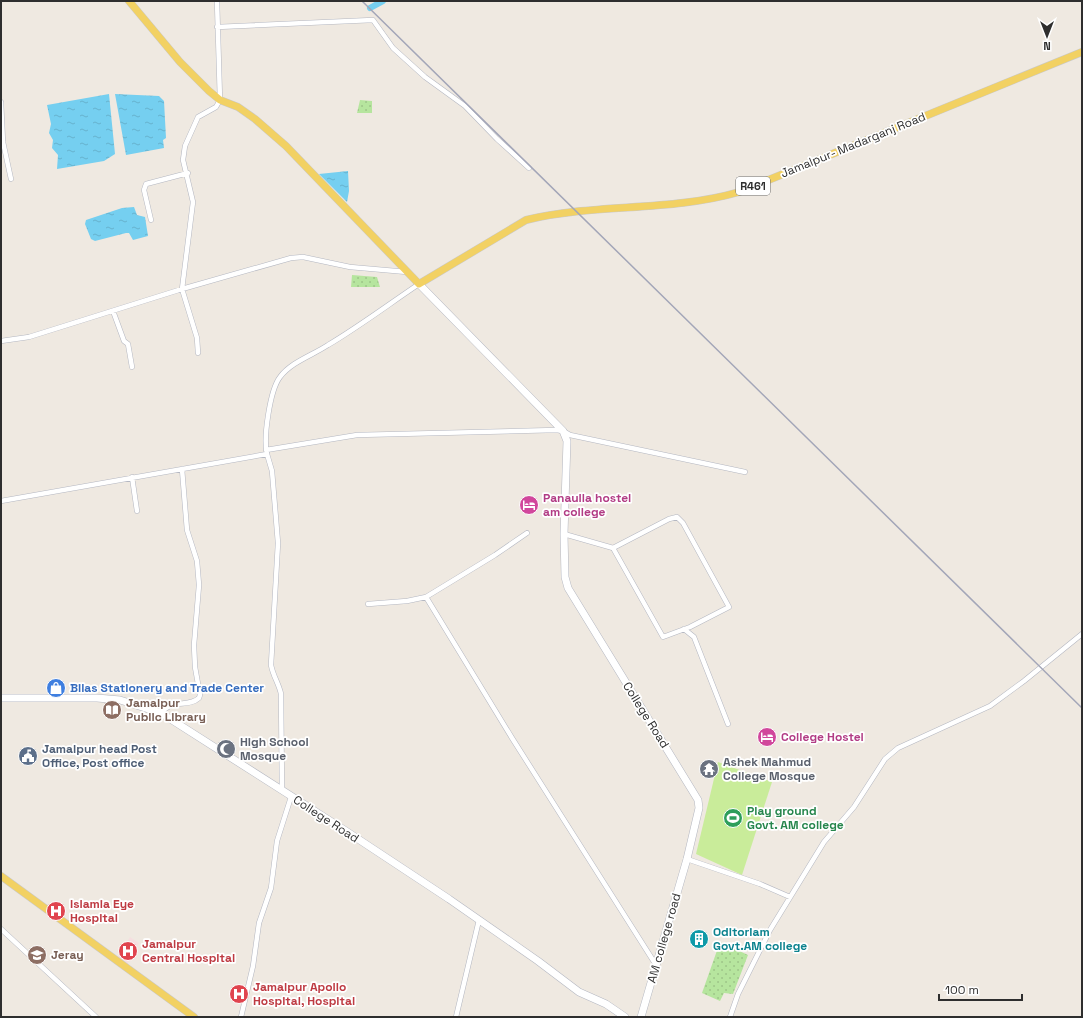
<svg xmlns="http://www.w3.org/2000/svg" width="1083" height="1018" font-family="'Space Grotesk',sans-serif">
  <style>
    .medical { fill: #f5dfe0 }
    .park { fill: url(#park-dots) }
    .pitch { fill: #c9ec9a }
    .water { fill: url(#water-ripples) }
    .lines { fill: none; stroke-linecap: round; stroke-linejoin: round }
    .canal { stroke: #75cff0; stroke-width: 6 }
    .minor-casing { stroke: #b4b7c1; stroke-width: 5.5 }
    .secondary-casing { stroke: #b4b7c1; stroke-width: 8 }
    .primary-casing { stroke: #c9c9c9; stroke-width: 8 }
    .minor { stroke: #fff; stroke-width: 4.5 }
    .secondary { stroke: #fff; stroke-width: 7 }
    .primary { stroke: #f2d163; stroke-width: 7 }
    .rail { stroke: #a3a6b8; stroke-width: 1.5 }
    .labels { text-anchor: middle; dominant-baseline: central; stroke-width: 3.5; stroke-linejoin: round; paint-order: stroke }
    .shield { fill: #fff; stroke: #6d6d6d; stroke-width: 1 }
    .shield-label { font-size: 11px; font-weight: bold; fill: #2e2e2e }
    .street-label { font-size: 12px; fill: #2e2e2e; stroke: #fff }
    .hotel-label { font-size: 12px; font-weight: bold; fill: #b23c85; stroke: #fff; text-anchor: start }
    .shop-label { font-size: 12px; font-weight: bold; fill: #366cbe; stroke: #fff; text-anchor: start }
    .education-label { font-size: 12px; font-weight: bold; fill: #785e54; stroke: #fff; text-anchor: start }
    .worship-label { font-size: 12px; font-weight: bold; fill: #5b616d; stroke: #fff; text-anchor: start }
    .service-label { font-size: 12px; font-weight: bold; fill: #4e5e75; stroke: #fff; text-anchor: start }
    .leisure-label { font-size: 12px; font-weight: bold; fill: #27864d; stroke: #fff; text-anchor: start }
    .health-label { font-size: 12px; font-weight: bold; fill: #be3a42; stroke: #fff; text-anchor: start }
    .culture-label { font-size: 12px; font-weight: bold; fill: #0d838f; stroke: #fff; text-anchor: start }
  </style>
  <defs>
    <pattern id="park-dots" width="8" height="8" patternUnits="userSpaceOnUse"><rect width="8" height="8" fill="#b6e59e"/><path d="M2 2h.1M6 6h.1" fill="none" stroke="#9dc588" stroke-width="1.8" stroke-linecap="round"/></pattern>
    <pattern id="water-ripples" width="26" height="14" patternUnits="userSpaceOnUse"><rect width="26" height="14" fill="#75cff0"/><path d="M2 4q2-2 4 0t4 0M15 11q2-2 4 0t4 0" fill="none" stroke="#66b2ce"/></pattern>
  </defs>
  <rect width="100%" height="100%" fill="#efe9e1"/>
  <path class="medical" d="M130,937L139,943L127,965L117,958Z"/>
  <path class="park" d="M360,100L372,101V113H357Z
    M352,275L377,277L380,287H351Z
    M720,942L748,955L733,994L724,993L720,1001L702,993Z"/>
  <path class="pitch" d="M718,762L772,782L742,875L696,854Z"/>
  <path class="water" d="M109,94L115,154L104,161L57,169L58,155L52,148L53,140L49,133L51,124L47,105Z
    M115,94L159,96L164,101L166,138L163,140L164,148L126,155Z
    M348,171L349,191L347,202L319,174Z
    M134,207L137,215L145,217L148,236L133,240L129,233H126L95,241L91,239L85,224L86,220L122,208Z"/>
  <g class="lines">
    <path class="canal" d="M370,8L383,1"/>
    <g class="minor-casing">
      <path id="minor" d="M217,27L373,20L393,48L425,77L465,106L497,139L529,168
        M1,102L3,142L11,179
        M151,220L144,190L146,184L188,173
        M113,311L124,341L128,344L132,367
        M1,341L29,337L182,289L291,258L303,257L350,267L407,272
        M198,353L197,338L182,289L193,202L183,160L185,146L198,117L216,107L220,100L217,1
        M266,450L357,435L556,430L563,431L570,435L745,472
        M267,454L272,471L278,543L271,665C273,676 279,684 281,694L282,791
        M132,477L137,511
        M1,501L267,454C263,438 270,390 280,377C291,362 313,355 328,345C360,326 389,304 419,284
        M564,534L613,548L663,637L690,627L729,607L683,523L677,517L669,519L613,548
        M426,597L512,738L656,965
        M368,604L407,601L426,597L495,555L527,533
        M684,629L694,637L728,724
        M161,713C173,698 188,708 199,698L200,695L195,667L194,645L199,585L197,561L187,530L182,469
        M687,859L760,884L790,897
        M1,929L96,1017
        M241,1017L253,966L259,923L271,888L277,841L291,797
        M456,1017L479,920
        M730,1017L738,994L770,930L824,842L854,807L885,759L898,748L990,706L1024,681L1082,634"/>
    </g>
    <g class="secondary-casing">
      <path id="secondary" d="M419,284L563,431L567,441L564,534L565,577L568,588L698,800L699,808L687,859L641,1017
        M1,698H97L120,700L161,713L346,831L449,899L538,961L579,992L606,1004L625,1017"/>
    </g>
    <g class="primary-casing">
      <path id="primary" d="M129,1L180,62L209,91L220,100L238,107L255,119L286,146L419,284L526,220C596,203 670,212 739,192L1082,52
        M1,876L194,1017"/>
    </g>
    <use href="#minor" class="minor"/>
    <use href="#secondary" class="secondary"/>
    <use href="#primary" class="primary"/>
    <path class="rail" d="M362,1L1082,708"/>
  </g>
  <defs>
    <g id="hotel-disc" transform="scale(1)"><circle r="9.5" fill="#d1479c" stroke="#fff"/><path d="M-6-4.5h1.5V1H6V5H4.5V3h-9V5H-6ZM-4 0a1.8 1.8 0 1 1 3.6 0ZM.5 0V-2.5h3Q6-2.5 6 0Z" fill="#fff"/></g>
    <g id="shop-disc" transform="scale(1)"><circle r="9.5" fill="#3f7fe0" stroke="#fff"/><path d="M-5-2.5h2.3a2.7 3.5 0 0 1 5.4 0H5L5.5 6h-11ZM-1.5-2.5h3a1.5 2.3 0 0 0-3 0Z" fill="#fff"/></g>
    <g id="library-disc" transform="scale(1)"><circle r="9.5" fill="#8d6e63" stroke="#fff"/><path d="M-6-4Q-3-5.5-.7-3.5V5Q-3 3-6 4ZM6-4Q3-5.5 .7-3.5V5Q3 3 6 4Z" fill="#fff"/></g>
    <g id="mosque-disc" transform="scale(1)"><circle r="9.5" fill="#6b7280" stroke="#fff"/><path d="M3.5-4.9A6 6 0 1 0 3.5 4.9A5 5 0 1 1 3.5-4.9Z" fill="#fff"/></g>
    <g id="civic-disc" transform="scale(1)"><circle r="9.5" fill="#5c6f8a" stroke="#fff"/><path d="M-.6-6.5H3V-4.5H.6V-3L4-1V1h2V6H-6V1h2V-1L-.6-3ZM-1.2 2.5V6h2.4V2.5Z" fill="#fff"/></g>
    <g id="temple-disc" transform="scale(1)"><circle r="9.5" fill="#6b7280" stroke="#fff"/><path d="M0-6L5-2H3V0L6.5 2.5H4V6H1.5V3h-3V6H-4V2.5H-6.5L-3 0V-2H-5Z" fill="#fff"/></g>
    <g id="stadium-disc" transform="scale(1)"><circle r="9.5" fill="#2e9e5b" stroke="#fff"/><path d="M0-5a6.5 5 0 1 0 0 10a6.5 5 0 1 0 0-10ZM-3.5-1.8h7v3.6h-7Z" fill="#fff"/></g>
    <g id="hospital-disc" transform="scale(1)"><circle r="9.5" fill="#e0444e" stroke="#fff"/><path d="M-5-5h3v3.5h4V-5h3V5h-3V1.5h-4V5h-3Z" fill="#fff"/></g>
    <g id="building-disc" transform="scale(1)"><circle r="9.5" fill="#0f9aa8" stroke="#fff"/><path d="M-4-6H4V6H1V3H-1V6H-4ZM-2.5-4.3h1.7v1.8h-1.7ZM.8-4.3h1.7v1.8H.8ZM-2.5-1h1.7V.8h-1.7ZM.8-1h1.7V.8H.8Z" fill="#fff"/></g>
    <g id="school-disc" transform="scale(1)"><circle r="9.5" fill="#8d6e63" stroke="#fff"/><path d="M0-5L7-2L0 1L-7-2ZM-4 1L0 2.5L4 1V4Q0 6-4 4Z" fill="#fff"/></g>
  </defs>
  <g fill-rule="evenodd">
    <use href="#hotel-disc" x="529" y="505"/>
    <use href="#shop-disc" x="56" y="688"/>
    <use href="#library-disc" x="112" y="710"/>
    <use href="#hotel-disc" x="767" y="737"/>
    <use href="#mosque-disc" x="226" y="749"/>
    <use href="#civic-disc" x="28" y="756"/>
    <use href="#temple-disc" x="709" y="769"/>
    <use href="#stadium-disc" x="733" y="818"/>
    <use href="#hospital-disc" x="56" y="911"/>
    <use href="#building-disc" x="699" y="939"/>
    <use href="#hospital-disc" x="128" y="951"/>
    <use href="#school-disc" x="37" y="955"/>
    <use href="#hospital-disc" x="239" y="994"/>
  </g>
  <g class="labels">
    <rect class="shield" x="736" y="177" width="34" height="18" rx="3"/>
    <g class="shield-label">
      <text x="753" y="186">R461</text>
    </g>
    <g class="street-label">
      <text transform="translate(853 145) rotate(-22)">Jamalpur- Madarganj Road</text>
      <text transform="translate(646 715) rotate(58)">College Road</text>
      <text transform="translate(326 819) rotate(33)">College Road</text>
      <text transform="translate(664 938) rotate(-74)">AM college road</text>
    </g>
    <g class="hotel-label">
      <text x="543" y="498">Panaulla hostel<tspan x="543" dy="14">am college</tspan></text>
      <text x="781" y="737">College Hostel</text>
    </g>
    <g class="shop-label">
      <text x="70" y="688">Bilas Stationery and Trade Center</text>
    </g>
    <g class="education-label">
      <text x="126" y="703">Jamalpur<tspan x="126" dy="14">Public Library</tspan></text>
      <text x="51" y="955">Jeray</text>
    </g>
    <g class="worship-label">
      <text x="240" y="742">High School<tspan x="240" dy="14">Mosque</tspan></text>
      <text x="723" y="762">Ashek Mahmud<tspan x="723" dy="14">College Mosque</tspan></text>
    </g>
    <g class="service-label">
      <text x="42" y="749">Jamalpur head Post<tspan x="42" dy="14">Office, Post office</tspan></text>
    </g>
    <g class="leisure-label">
      <text x="747" y="811">Play ground<tspan x="747" dy="14">Govt. AM college</tspan></text>
    </g>
    <g class="health-label">
      <text x="70" y="904">Islamia Eye<tspan x="70" dy="14">Hospital</tspan></text>
      <text x="142" y="944">Jamalpur<tspan x="142" dy="14">Central Hospital</tspan></text>
      <text x="253" y="987">Jamalpur Apollo<tspan x="253" dy="14">Hospital, Hospital</tspan></text>
    </g>
    <g class="culture-label">
      <text x="713" y="932">Oditoriam<tspan x="713" dy="14">Govt.AM college</tspan></text>
    </g>
  </g>
  <rect width="1083" height="1018" fill="none" stroke="#2e2e2e" stroke-width="4"/>
  <g transform="translate(1047 36) rotate(180)" stroke="#ffffff" stroke-width="3" paint-order="stroke">
  <path d="M0-3L7 15L0 10L-7 15Z" fill="#2e2e2e"/>
  <text y="-6" font-size="11" font-weight="bold" text-anchor="middle" fill="#2e2e2e">N</text>
  </g>
  <path d="M939 994v6h83v-6" fill="none" stroke="#2e2e2e" stroke-width="2"/>
  <text x="945" y="994" font-size="12" fill="#2e2e2e" stroke="#ffffff" stroke-width="3" paint-order="stroke">100 m</text>
</svg>
